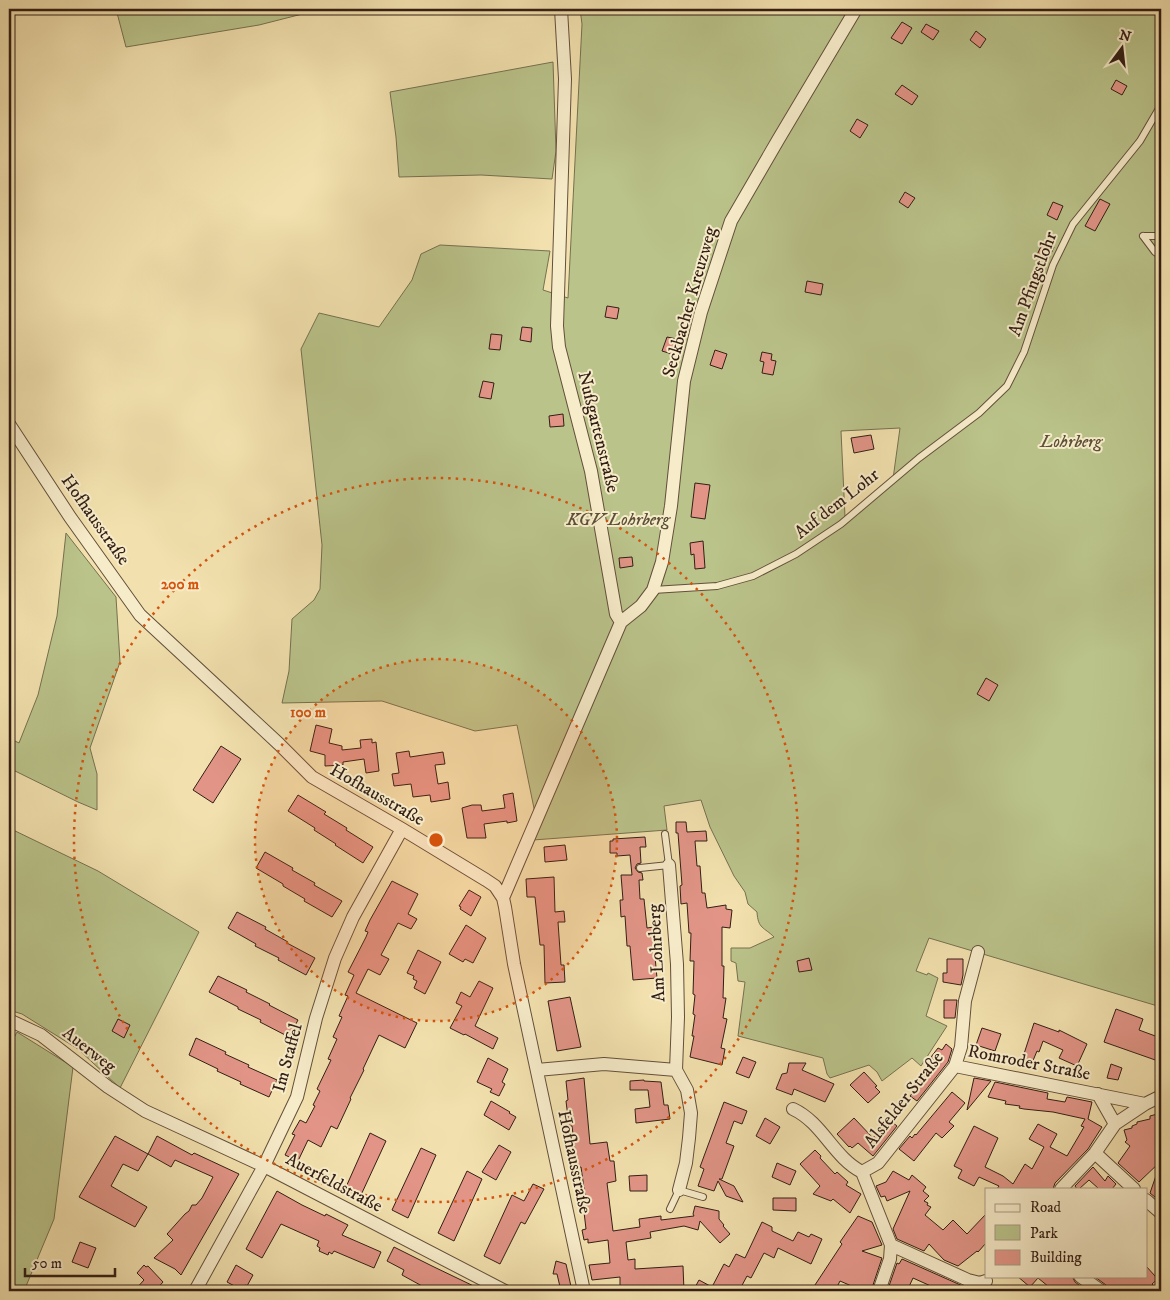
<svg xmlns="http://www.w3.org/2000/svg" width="1170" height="1300" font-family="'IM FELL DW Pica',serif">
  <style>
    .green { fill: #bac38a; stroke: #767050; fill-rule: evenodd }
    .building { fill: #e29587; stroke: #331e15 }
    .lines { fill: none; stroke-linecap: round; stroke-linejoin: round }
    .lane-casing { stroke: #634f3b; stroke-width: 8 }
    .street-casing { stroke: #634f3b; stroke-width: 14 }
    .lane { stroke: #f7ecca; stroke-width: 6 }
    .street { stroke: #f7ecca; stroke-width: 12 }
    .ring { fill: none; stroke: #d6530d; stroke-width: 2.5; stroke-dasharray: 2.5 5 }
    .labels { text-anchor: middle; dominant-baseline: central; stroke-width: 4; stroke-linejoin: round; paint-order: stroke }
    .street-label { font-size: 18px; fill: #331e15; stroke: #f7ecca }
    .park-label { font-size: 18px; font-style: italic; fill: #5c5038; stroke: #f7ecca }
    .centre { fill: #d6530d; stroke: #f7ecca; stroke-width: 2.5 }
    .ring-label { font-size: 15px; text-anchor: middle; font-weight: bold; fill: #d6530d; stroke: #f7ecca; stroke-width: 4; stroke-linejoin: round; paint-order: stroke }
  </style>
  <rect width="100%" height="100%" fill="#f2e1ae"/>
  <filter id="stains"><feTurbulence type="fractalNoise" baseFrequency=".004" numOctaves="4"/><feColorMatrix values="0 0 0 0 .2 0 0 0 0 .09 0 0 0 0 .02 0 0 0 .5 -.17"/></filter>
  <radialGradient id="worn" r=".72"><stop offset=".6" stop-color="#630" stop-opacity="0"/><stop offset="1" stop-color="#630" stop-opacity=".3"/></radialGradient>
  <path class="green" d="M116,9H322L259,25L126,47Z
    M580,9H1161V1007L929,938L916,971L927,975L928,973L938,978L926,1016L947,1026L921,1066L912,1058L882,1081L877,1072L869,1065L830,1078L827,1074L823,1058L738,1036L745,982L738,981L736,963L731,961V948H750L774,937C764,927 758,929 757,912L748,904L745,892L734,876L710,827L701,800L664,806L667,830L533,840L538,828L517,725L475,731L382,701L282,703L289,671L292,619L314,600L320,589L322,545L301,349L319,313L379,327L412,280L421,254L440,245L550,251L543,290L568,298L582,24ZM900,428L893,479L845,517L841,431Z
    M553,62L556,151L552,179L481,175L399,177L396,137L390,92Z
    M66,533L116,597L120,662L90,748L97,774V810L78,802L9,768V738L19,743L38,695L57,616Z
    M9,828L98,871L199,932L120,1088L78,1049L22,1014L9,1010Z
    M17,1032L73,1067L54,1219L24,1291H9V1047Z"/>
  <path class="building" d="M902,22L912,28L902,44L891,38Z
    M926,24L939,31L933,40L921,32Z
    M976,31L986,39L980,48L970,40Z
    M1116,80L1127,86L1122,95L1111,89Z
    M902,85L918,96L912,105L895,94Z
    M857,119L868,125L860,138L850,131Z
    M905,192L915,198L908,208L899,202Z
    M1100,199L1110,204L1095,231L1085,226Z
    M1053,202L1063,206L1057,220L1047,215Z
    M1043,242L1054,247L1048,260L1037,255Z
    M807,281L823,284L821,295L805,292Z
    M607,306L619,308L617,319L605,317Z
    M522,327L532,328L531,342L520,340Z
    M491,334L502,335L500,350L489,349Z
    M667,337L677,339L672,354L662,351Z
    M715,350L727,354L722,369L710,365Z
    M762,352L772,354L771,360L776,361L773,375L762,373L764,362L760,361Z
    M483,381L494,383L491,399L479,397Z
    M563,414L564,426L550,427L549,416Z
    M871,435L874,449L854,453L851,438Z
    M695,483L710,485L705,519L691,517Z
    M703,541L705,568L695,569L694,554L691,555L690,543Z
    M632,557L633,566L620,568L619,558Z
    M986,678L998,685L989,701L977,694Z
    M316,725L332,729L329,743L342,746V750L361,748L360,740L372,739V743L376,742L379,771L366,773L364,759L343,762V765L325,766V755L310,751Z
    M221,746L241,759L213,803L193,790Z
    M409,751L410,757L443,752L445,764L435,765L438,784L448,782L450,799L431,802L430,795L413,797L411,784L394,786L392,774L399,773L396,753Z
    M513,793L517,821L507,823V821L484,824L486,838H467L462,808L472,805H481L482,811L505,808L503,795Z
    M298,795L326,812L324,814L347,828L346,830L373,847L363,863L335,845L336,844L314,830L315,828L288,811Z
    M676,822H686L687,832L706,831L707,841H695L697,866H700L702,893H705L707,908L726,905V909L732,910L730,928L722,927V966H724L723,998H726L723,1018L727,1019L721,1048L725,1049L722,1065L690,1057L694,1036H692L695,1015L693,1014L695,995L693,994L694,961H690L691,933H689L687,903L681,904L680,886L682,885L678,833H676Z
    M645,837L646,847H640L641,863L637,864L635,868L638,872L642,873L643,880H639L640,899H644L647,928L654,927L655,931L656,930L657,943L654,946L657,978L633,980L630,946H627L625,916L621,917L620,900H623L621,875H632L630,855L617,856V853H610V841H613V839Z
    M565,845L567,860L545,862L544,847Z
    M265,852L293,868L292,870L315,883L314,885L342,901L332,917L304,901L305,899L283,886V884L256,868Z
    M554,877L555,912L564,911L565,922H558L561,965H564L565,982L545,983L544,945H540L535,897H527L526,879Z
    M392,881L418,894L408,914L417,919L411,929L398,923L381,955L389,959L380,975L368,969L356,993L417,1023L405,1048L379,1035L363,1069L364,1070L350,1098L351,1099L337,1129L331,1126L321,1147L308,1140L298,1161L285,1155L295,1135L292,1134L300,1120L306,1123L315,1106L313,1105L320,1091L317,1089L331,1060L328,1059L337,1039L333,1037L342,1017L339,1016L348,996L345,995L354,975L348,972L366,937L368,932L365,931L370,920Z
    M469,890L481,897L471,916L460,909L461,907L459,906Z
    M237,912L266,927L265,929L288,942L287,943L315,958L306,975L278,960L279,958L255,946L256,944L228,928Z
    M466,925L486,938L473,963L465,959L463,962L449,954Z
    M418,950L441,962L425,994L414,988L417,981L413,979L414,976L407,973Z
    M809,958L812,970L799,972L797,961Z
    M947,959H963V975L961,985L943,982V973H947Z
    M218,976L247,990L246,992L270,1004L269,1005L298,1020L289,1037L260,1022L261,1020L238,1009V1007L209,992Z
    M479,981L493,988L475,1026L498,1038L493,1049L465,1034L464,1035L450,1028L462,1006L456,1003L461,992L470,997Z
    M570,997L581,1047L557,1051L548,1001Z
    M944,1000H957L955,1018H944Z
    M1116,1009L1143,1019L1139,1030L1158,1037L1157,1040L1161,1042V1062L1104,1042Z
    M118,1019L130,1025L124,1038L112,1031Z
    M1034,1023L1059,1032V1030L1087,1044L1077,1066L1059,1058L1063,1050L1043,1041L1039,1052L1037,1051L1032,1063L1022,1060Z
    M982,1028L1001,1034L995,1051L976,1045Z
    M196,1038L226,1052L225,1054L249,1065L248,1067L277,1080L269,1097L240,1084L241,1082L217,1071L218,1069L189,1055Z
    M946,1044L952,1049L948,1062L917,1101L910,1096L914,1091L911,1089L934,1060L931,1057L938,1048L942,1050Z
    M743,1057L756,1062L749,1078L736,1073Z
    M488,1058L508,1069L502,1082L505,1084L499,1096L490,1092L492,1089L477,1082Z
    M789,1063H806L802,1070L834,1084L825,1102L794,1089L792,1095L776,1089L782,1074L787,1073Z
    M1111,1064L1122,1068L1118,1080L1107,1078Z
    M864,1072L877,1086L875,1087L880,1092L868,1103L850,1085Z
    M584,1078L590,1144L607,1142L610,1161H614L616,1181L607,1183L613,1231L640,1227L639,1219L661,1216V1220L694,1216L693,1214L695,1206L719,1211V1219L724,1225L723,1226L730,1234L720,1243L700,1221L698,1230L684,1226L650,1232L651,1238L626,1242L628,1260L635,1259V1269L683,1266L684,1291H641V1288H620V1277L592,1280L589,1265L610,1263L608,1240L588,1243V1239L584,1240L582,1230L586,1229L582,1195H585L581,1167H577L572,1126H569L566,1101L568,1100L566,1081Z
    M974,1078L991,1081L967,1110Z
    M644,1080V1081L661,1082L664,1105H668L670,1119L636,1123L635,1109L650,1107L648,1090H630V1081Z
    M995,1082L1048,1093L1047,1099L1065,1102L1067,1097L1092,1102L1088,1119L1102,1127L1088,1149L1055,1183L1053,1189H997L999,1186L979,1177L974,1186L958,1178L962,1170L954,1166L974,1126L998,1138L985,1167L1003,1176L1013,1184L1025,1164L1032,1169L1044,1147L1029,1139L1038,1124L1057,1134L1050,1147L1067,1156L1084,1127L1081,1126L1085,1119L1053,1112L1024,1109L1019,1108L1020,1106L1005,1104L1006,1101L988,1097Z
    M952,1092L965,1103L949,1122L954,1126L942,1138L936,1133L914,1161L899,1149L910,1136L912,1138L915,1134L916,1135Z
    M491,1101L510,1112L509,1113L516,1117L509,1130L484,1115Z
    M724,1102L747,1111L742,1124L734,1121L726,1143L734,1146L722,1179H719L734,1186L743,1202L726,1196L718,1181L714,1191L698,1186L704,1169L700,1167Z
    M1161,1113V1161L1139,1182L1118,1163L1130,1146L1125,1142L1127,1140L1124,1130L1132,1128V1126L1137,1124V1122L1150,1119V1116Z
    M765,1118L780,1127L770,1144L756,1136Z
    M854,1118L873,1138L888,1119L897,1126L873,1156L858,1143L852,1148L850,1146L849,1147L837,1134Z
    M370,1133L386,1141L361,1195L346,1187Z
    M115,1136L148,1154L138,1171L123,1164L111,1186L147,1207L135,1227L79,1197Z
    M157,1136L192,1155L194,1153L239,1174L181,1275L175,1269L154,1258L173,1240L167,1234L185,1214L189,1211L192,1205H196L202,1198L213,1177L175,1160L171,1167L148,1154Z
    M499,1145L511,1152L496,1180L482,1172Z
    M421,1148L436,1155L408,1218L392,1210Z
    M815,1150L821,1156L820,1158L835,1174L837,1172L848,1182L846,1185L861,1194L850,1213L833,1199L831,1201L813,1194L820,1186L800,1164Z
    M777,1163L796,1171L790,1185L772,1177Z
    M1160,1164L1161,1165V1202L1150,1193Z
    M1093,1167L1105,1181L1108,1176L1116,1184L1112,1189H1099L1089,1180L1079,1189H1077L1075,1186Z
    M467,1171L482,1179L454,1241L438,1233Z
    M893,1171L909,1180L912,1175L926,1187L923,1191L929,1196L924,1201L928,1203L927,1205L931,1207L925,1215L943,1230L953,1220L967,1234L986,1214V1243L978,1252L977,1251L958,1266L944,1260L929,1244L924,1251L897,1239L893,1229L910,1191L887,1201L885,1196L881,1197L876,1186L886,1182Z
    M647,1175V1191H630L629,1176Z
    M533,1184L544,1189L525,1224L521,1222L500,1264L484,1256L512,1195L524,1201Z
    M277,1191L302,1205L325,1216L326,1214L348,1225L342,1235L381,1252L374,1268L334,1251L332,1254L329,1252L328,1255L319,1251L320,1248L317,1246L319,1241L281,1224L262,1258L246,1249Z
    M773,1198H796V1211L773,1210Z
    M858,1216L872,1222L882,1245L862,1251L882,1258L871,1291H863L840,1281L835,1291H811L842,1244L840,1242Z
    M762,1222L772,1227V1231L793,1241L798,1232L809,1237L811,1234L822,1239L811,1264L778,1248L774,1258L764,1253L751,1278L747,1276L739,1291H693L699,1280L712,1287L724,1264L729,1267L736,1254L745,1258Z
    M80,1242L96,1248L88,1268L72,1262Z
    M394,1247L432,1266L484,1291H453L441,1286L438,1291H434L422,1286L402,1275L404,1270L387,1261Z
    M902,1259L965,1287L980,1291H931L933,1287L913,1278L907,1291L901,1288L900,1291L889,1286L897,1263L899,1264Z
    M556,1261L566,1264L572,1291H561L557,1274H553Z
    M144,1265L146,1267L148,1266L163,1282L155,1291H134L144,1280L137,1273Z
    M236,1265L253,1275L247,1286L245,1285L242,1290L227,1282Z
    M1146,1266L1155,1276H1161L1152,1284L1154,1286L1151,1291H1109L1106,1285L1095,1277L1146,1276Z
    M1017,1276H1072L1075,1282L1087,1291H1054L1038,1278L1030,1287Z"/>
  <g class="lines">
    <g class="lane-casing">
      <path id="lane" d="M1143,236L1155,252L1161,256
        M1143,236H1161
        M653,590L717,586L753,576L796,554L841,524L919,458L979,413L1007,386L1024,352L1053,265L1073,224L1140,141L1161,105
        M640,868L669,865L665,834
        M670,1209L679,1190L703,1197"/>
    </g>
    <g class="street-casing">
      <path id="street" d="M561,9L565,79L557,326L559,347L591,471L616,614L621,622
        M9,424L70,517L140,615L279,744L312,777L402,829L486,880L495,886L503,898L505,907L514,964L584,1291
        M621,622L641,606L653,590L662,562L671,506L684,381L701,312L731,221L778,140L856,9
        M669,865L677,964L678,1017L676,1070L687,1090L691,1113L689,1138L686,1163L679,1190
        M503,898L621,622
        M9,1020L41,1035L108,1087L145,1111L264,1166L505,1291
        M955,1066L1145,1104
        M537,1070L604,1064L676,1070
        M1098,1094L1115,1124
        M793,1109C823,1123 833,1157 862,1172L891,1245L890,1259L879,1291
        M1095,1153L1134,1189
        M862,1172L878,1163L955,1066L961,1047L965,1001L978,952
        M1061,1189L1095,1153L1115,1124L1145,1104L1161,1096
        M1146,1200L1161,1213
        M891,1245L968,1280L980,1283L986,1281
        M1080,1276L1101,1291
        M195,1291L264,1166L297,1097L316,1018L335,958L353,917L402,829"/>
    </g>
    <use href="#lane" class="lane"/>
    <use href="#street" class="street"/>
  </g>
  <circle cx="436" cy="840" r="181" fill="#d6530d" fill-opacity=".12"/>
  <g class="ring">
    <circle cx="436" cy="840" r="181"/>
    <circle cx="436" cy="840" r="362"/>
  </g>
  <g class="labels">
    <g class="street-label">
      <text transform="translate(1033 284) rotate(-70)">Am Pfingstlohr</text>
      <text transform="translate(690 302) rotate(-74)">Seckbacher Kreuzweg</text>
      <text transform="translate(598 432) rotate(76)">Nußgartenstraße</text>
      <text transform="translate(837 504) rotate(-38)">Auf dem Lohr</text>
      <text transform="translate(95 520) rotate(55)">Hofhausstraße</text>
      <text transform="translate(377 795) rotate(30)">Hofhausstraße</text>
      <text transform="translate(657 953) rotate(-93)">Am Lohrberg</text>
      <text transform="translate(89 1050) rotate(38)">Auerweg</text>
      <text transform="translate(288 1058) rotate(-75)">Im Staffel</text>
      <text transform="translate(1029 1063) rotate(11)">Romroder Straße</text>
      <text transform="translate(904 1100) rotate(-52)">Alsfelder Straße</text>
      <text transform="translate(574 1162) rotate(78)">Hofhausstraße</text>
      <text transform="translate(334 1183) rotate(28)">Auerfeldstraße</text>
    </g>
    <g class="park-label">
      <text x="1071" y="442">Lohrberg</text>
      <text x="618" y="520">KGV Lohrberg</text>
    </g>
  </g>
  <circle cx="436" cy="840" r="8" class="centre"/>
  <g class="ring-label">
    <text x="180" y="589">200 m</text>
    <text x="308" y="717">100 m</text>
  </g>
  <rect width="1170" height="1300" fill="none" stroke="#f2e1ae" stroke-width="30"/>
  <rect x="10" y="10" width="1150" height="1280" fill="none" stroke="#331e15" stroke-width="2.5"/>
  <rect x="15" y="15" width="1140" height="1270" fill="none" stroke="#331e15"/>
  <rect x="985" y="1188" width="162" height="90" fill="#f7ecca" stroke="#a99a82"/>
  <rect x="995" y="1204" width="25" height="8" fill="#f7ecca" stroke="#a99a82"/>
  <text x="1030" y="1212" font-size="15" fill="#331e15">Road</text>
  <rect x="995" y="1225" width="25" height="15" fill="#bac38a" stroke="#a99a82"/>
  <text x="1030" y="1238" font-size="15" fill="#331e15">Park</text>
  <rect x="995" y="1250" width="25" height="15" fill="#e29587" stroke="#a99a82"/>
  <text x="1030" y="1262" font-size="15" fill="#331e15">Building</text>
  <g transform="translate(1122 48) rotate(15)" stroke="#f7ecca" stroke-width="4" paint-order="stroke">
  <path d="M0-4L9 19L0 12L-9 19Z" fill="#331e15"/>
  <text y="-8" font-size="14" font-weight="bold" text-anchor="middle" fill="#331e15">N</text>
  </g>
  <path d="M25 1268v8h90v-8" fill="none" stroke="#331e15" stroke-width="2.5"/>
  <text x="32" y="1268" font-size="15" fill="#331e15" stroke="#f7ecca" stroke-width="4" paint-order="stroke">50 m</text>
  <rect width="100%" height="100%" filter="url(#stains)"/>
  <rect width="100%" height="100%" fill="url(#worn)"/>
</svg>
